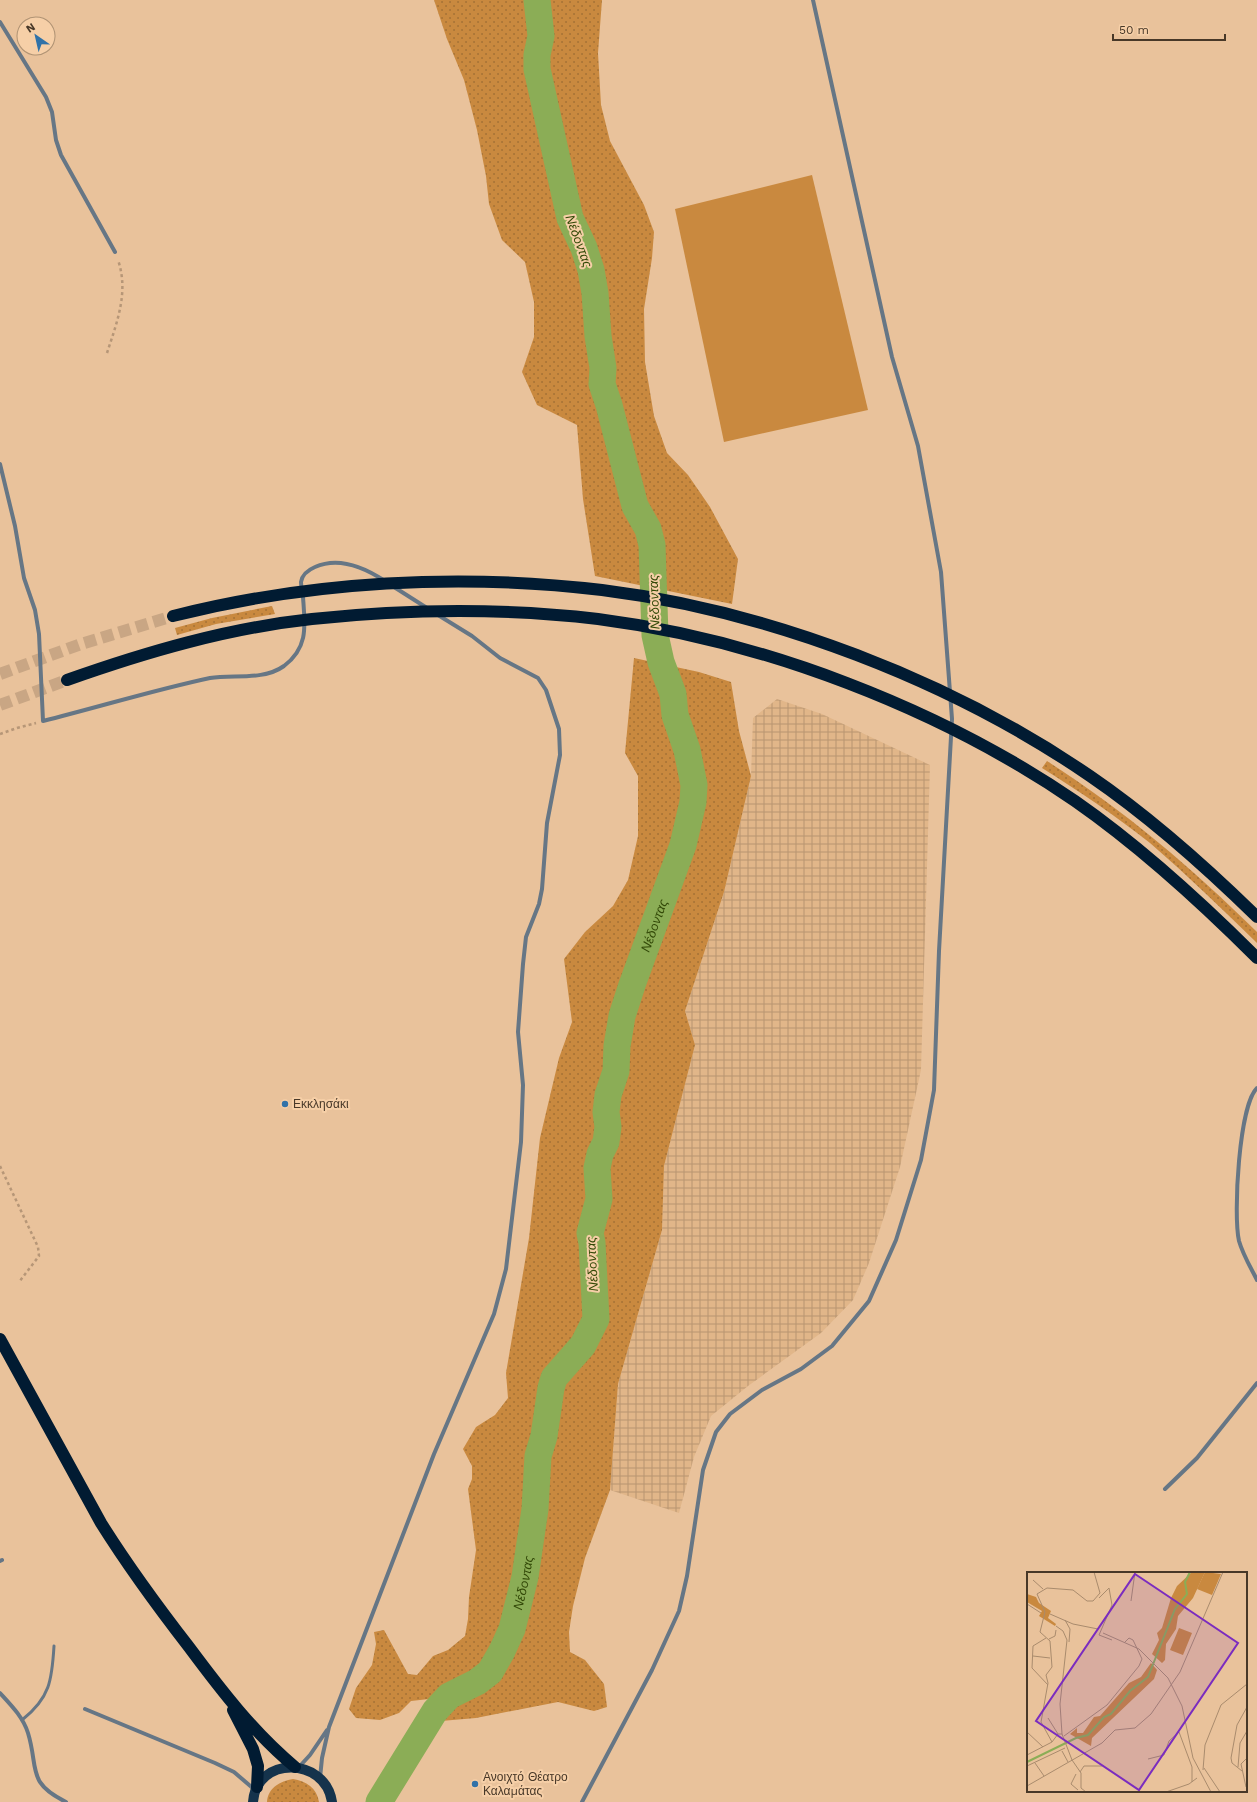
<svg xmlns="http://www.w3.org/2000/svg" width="1257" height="1802" font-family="'Work Sans',sans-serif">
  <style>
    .industrial { fill: url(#industrial-grid) }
    .grass { fill: url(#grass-dots) }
    .green { fill: #c9893f }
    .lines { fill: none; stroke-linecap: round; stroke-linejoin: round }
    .river { stroke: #8bad56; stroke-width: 27 }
    .highway-tunnel { stroke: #c9a684; stroke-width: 12; stroke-dasharray: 12 6; stroke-linecap: butt }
    .path { stroke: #b69677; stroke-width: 2.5; stroke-dasharray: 3 3; stroke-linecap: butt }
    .lane { stroke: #667685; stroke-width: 3 }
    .street { stroke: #667685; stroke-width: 4 }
    .primary { stroke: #15334c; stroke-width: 10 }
    .highway { stroke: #011b32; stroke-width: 12 }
    .poi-dot { fill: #3172a8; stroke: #f6cfa7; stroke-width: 1.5 }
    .labels { text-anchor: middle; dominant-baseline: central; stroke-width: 4; stroke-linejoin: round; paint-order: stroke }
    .poi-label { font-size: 12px; fill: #483828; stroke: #f6cfa7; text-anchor: start }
    .water-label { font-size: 13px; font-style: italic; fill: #334908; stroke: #f6cfa7 }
    .inset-river { fill: none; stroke: #8bad56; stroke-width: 2 }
    .inset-road { fill: none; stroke: #a98b6d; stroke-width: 1 }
    .view { fill: #7b2cbf; fill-opacity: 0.15; stroke: #7b2cbf; stroke-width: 2 }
    .inset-edge { fill: none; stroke: #483828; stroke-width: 2 }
  </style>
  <defs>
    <pattern id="industrial-grid" width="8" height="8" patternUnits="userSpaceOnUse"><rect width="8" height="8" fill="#e1b689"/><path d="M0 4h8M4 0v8" fill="none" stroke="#b89570"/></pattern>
    <pattern id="grass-dots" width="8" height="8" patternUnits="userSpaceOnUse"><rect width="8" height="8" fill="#c9893f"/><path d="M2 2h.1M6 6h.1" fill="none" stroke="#a57135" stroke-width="1.8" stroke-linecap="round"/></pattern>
  </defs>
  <rect width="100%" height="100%" fill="#e9c29b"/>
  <path class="industrial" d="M777,699L822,714L930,765L921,1070L900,1167L869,1263L853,1300L821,1333L748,1386L711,1416L694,1457L679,1513L610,1490L618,1384L662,1230L664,1166L695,1045L685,1011L724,892L751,776L753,718Z"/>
  <path class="grass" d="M434,0H602L598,53L601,105L610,141L644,205L654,232L652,258L644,309L645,362L654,416L667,453L688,475L710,507L738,559L732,604L595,576L583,499L577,425L537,405L522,372L534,337V302L525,262L502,240L489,204L486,176L477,130L464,80L447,39Z
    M272,606L275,614L216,624L177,635L175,628L212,618Z
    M634,658L699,672L731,682L739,731L751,776L724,892L685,1011L695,1045L664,1166L662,1230L618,1384L610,1490L585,1558L573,1606L569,1632L570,1652L585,1660L604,1684L607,1707L594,1711L558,1702L476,1718L441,1721L439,1715L429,1699L411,1701L399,1713L380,1720L356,1718L349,1709L356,1688L372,1665L376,1644L374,1632L384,1630L408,1674L417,1675L433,1656L448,1650L465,1636L468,1619L469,1597L476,1550L468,1489L472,1479V1466L463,1449L476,1427L495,1415L508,1398L506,1373L529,1238L540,1138L559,1058L572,1022L564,959L585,932L613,906L628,880L638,836V776L625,753Z
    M1047,761C1125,811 1191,867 1257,932V943C1222,909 1187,875 1150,843C1116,816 1079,791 1042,768Z
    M293,1779C306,1781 317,1788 319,1802H267C268,1788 280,1781 293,1779Z"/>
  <path class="green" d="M812,175L868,410L724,442L675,209Z"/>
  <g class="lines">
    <path class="river" id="s1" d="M379,1802L435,1711L449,1696L477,1682L490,1672L502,1651L512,1629L525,1577L535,1509L538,1456L544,1436L551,1388L554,1378L583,1345L596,1319L592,1243L590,1233L599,1199L597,1168L600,1154L606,1142L608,1127L606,1112L608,1095L616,1071L617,1046L622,1016L632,985L683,845L693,802L694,785L687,750L675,715L673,694L661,662L655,635L652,545L648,529L635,506L609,405L602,384L603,368L598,336L595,293L591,270L584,248L570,218L537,69V55L541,36L537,0"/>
    <path class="highway-tunnel" d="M0,674L81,644L173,616
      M0,705L67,680"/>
    <path class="path" d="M107,353C117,322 129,292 118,260
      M0,734L17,728L36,723
      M0,1166L38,1247L39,1256L19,1282"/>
    <path class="lane" d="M22,1720C50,1698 52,1680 54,1646"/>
    <path class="street" d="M0,22L46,97L52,112L56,140L61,155L115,252
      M0,464L15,526L24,578L35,610L39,634L43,721C99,707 154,690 210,678C233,674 263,681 284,666C309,647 305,625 303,597C302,593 301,587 301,582C302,575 308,570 315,567C339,556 364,567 385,581
      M394,587L427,608
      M1257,1088C1239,1105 1233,1215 1239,1241C1243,1255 1251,1268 1257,1280
      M1165,1489L1197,1458L1257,1383
      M0,1561L2,1560
      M0,1693C11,1705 23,1717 28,1733C39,1769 26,1782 66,1802
      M85,1709L215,1763L234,1772L255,1790
      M299,1767L310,1755L327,1730
      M320,1778L322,1758L329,1727L434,1454L494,1314L506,1269L521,1142L523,1085L518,1032L523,964L526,937L539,904L542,889L547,823L560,755L559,729L546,690L538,678L500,658L472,636L438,615
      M582,1802L652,1670L679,1611L687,1576L703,1470L716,1432L730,1414L762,1390L801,1369L832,1346L869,1301L896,1240L921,1160L934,1090L939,951L952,719L941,572L918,446L892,357L813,0"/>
    <path class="primary" d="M253,1802C256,1756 325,1756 332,1802"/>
    <path class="highway" d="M173,616C311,581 461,573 602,590C770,611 950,680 1090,776C1150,817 1205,866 1257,917
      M67,680C146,652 228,628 312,619C407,609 504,608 598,619C762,640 939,708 1075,801C1141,847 1200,901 1257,958
      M0,1339L101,1523C128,1566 158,1607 189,1647C221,1690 254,1733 295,1767
      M233,1710L253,1749L258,1766L257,1787"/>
  </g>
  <g class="poi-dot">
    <circle cx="285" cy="1104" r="4"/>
    <circle cx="475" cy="1784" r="4"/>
  </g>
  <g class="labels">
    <g class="poi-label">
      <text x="293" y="1104">Εκκλησάκι</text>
      <text x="483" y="1777">Ανοιχτό Θέατρο<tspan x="483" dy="14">Καλαμάτας</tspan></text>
    </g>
    <g class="water-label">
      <text transform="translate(579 241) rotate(70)">Νέδoντας</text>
      <text transform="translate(654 602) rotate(-92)">Νέδoντας</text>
      <text stroke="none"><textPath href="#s1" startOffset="956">Νέδoντας</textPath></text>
      <text transform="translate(592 1264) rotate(-93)">Νέδoντας</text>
      <text stroke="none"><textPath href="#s1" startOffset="271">Νέδoντας</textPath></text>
    </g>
  </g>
  <g transform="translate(1027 1572)">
    <rect width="220" height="220" fill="#e9c29b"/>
    <path d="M165,0H178L166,26L151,44L149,57L139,72L138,88L135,91L125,82L132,68L130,61L135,56L144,26L150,14ZM0,22L9,25L12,31L24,39L21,46L29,52L28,54L12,44L15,39L0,30ZM124,91L130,98L127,107L65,166L64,174L43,162L50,156V161H56L67,145L73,144L102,111L114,105Z" fill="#c9893f"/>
    <path d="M178,0L194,2L185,23L170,17ZM152,56L165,61L156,83L143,78Z" fill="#c9893f"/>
    <path class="inset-river" d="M0,190L49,166L61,163L77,145L84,142L103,119L121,105L148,37L160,22L158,10L163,0"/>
    <path class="inset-road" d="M6,8L16,17M72,26L82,16L85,33L72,63L85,68M104,29L108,0M0,32L14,41M23,42L46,52L71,57M38,48L43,57L42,70M29,54L36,59L40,68L33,132L35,162M76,61L112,77L141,106L155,134L166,186L184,220M19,66L6,74L5,96L21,113M22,67L28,64L29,58M6,84L23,86M21,146L31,162M0,160L16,175M37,164L80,133L112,94L115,87L106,68L102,66L97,71M25,170L14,150L21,111L19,103L25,95L23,69L13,60L18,40L10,22L20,16L46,18L60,29H66L73,21L67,0M35,179L41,190M0,183L25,170L31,162H35L45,188L54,201V216L59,220M121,187L137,183L142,169L152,160L165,195V210M8,191L17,204M0,194L38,176M211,195L213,171L220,159M177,196L193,220M176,198L178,173L194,133L220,112M215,199L205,191L204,186L210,153L220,135M53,200L57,194H75M49,202L44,212L51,218M0,214L75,171L88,158L108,156L124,142L153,100L196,0M219,215L214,192L220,186M139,220L162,212L170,206"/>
    <path class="view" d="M108,2L211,71L112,218L9,149Z"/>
    <rect width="220" height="220" class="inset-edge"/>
  </g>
  <g transform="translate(36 36) rotate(326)"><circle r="19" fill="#f6cfa7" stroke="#b09374"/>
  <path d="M0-3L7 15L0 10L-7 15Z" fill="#3172a8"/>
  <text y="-6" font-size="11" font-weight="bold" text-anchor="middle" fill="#483828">N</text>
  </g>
  <path d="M1113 34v6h112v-6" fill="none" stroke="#483828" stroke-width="2"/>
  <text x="1119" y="34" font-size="12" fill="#483828" stroke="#f6cfa7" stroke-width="3" paint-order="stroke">50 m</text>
</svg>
